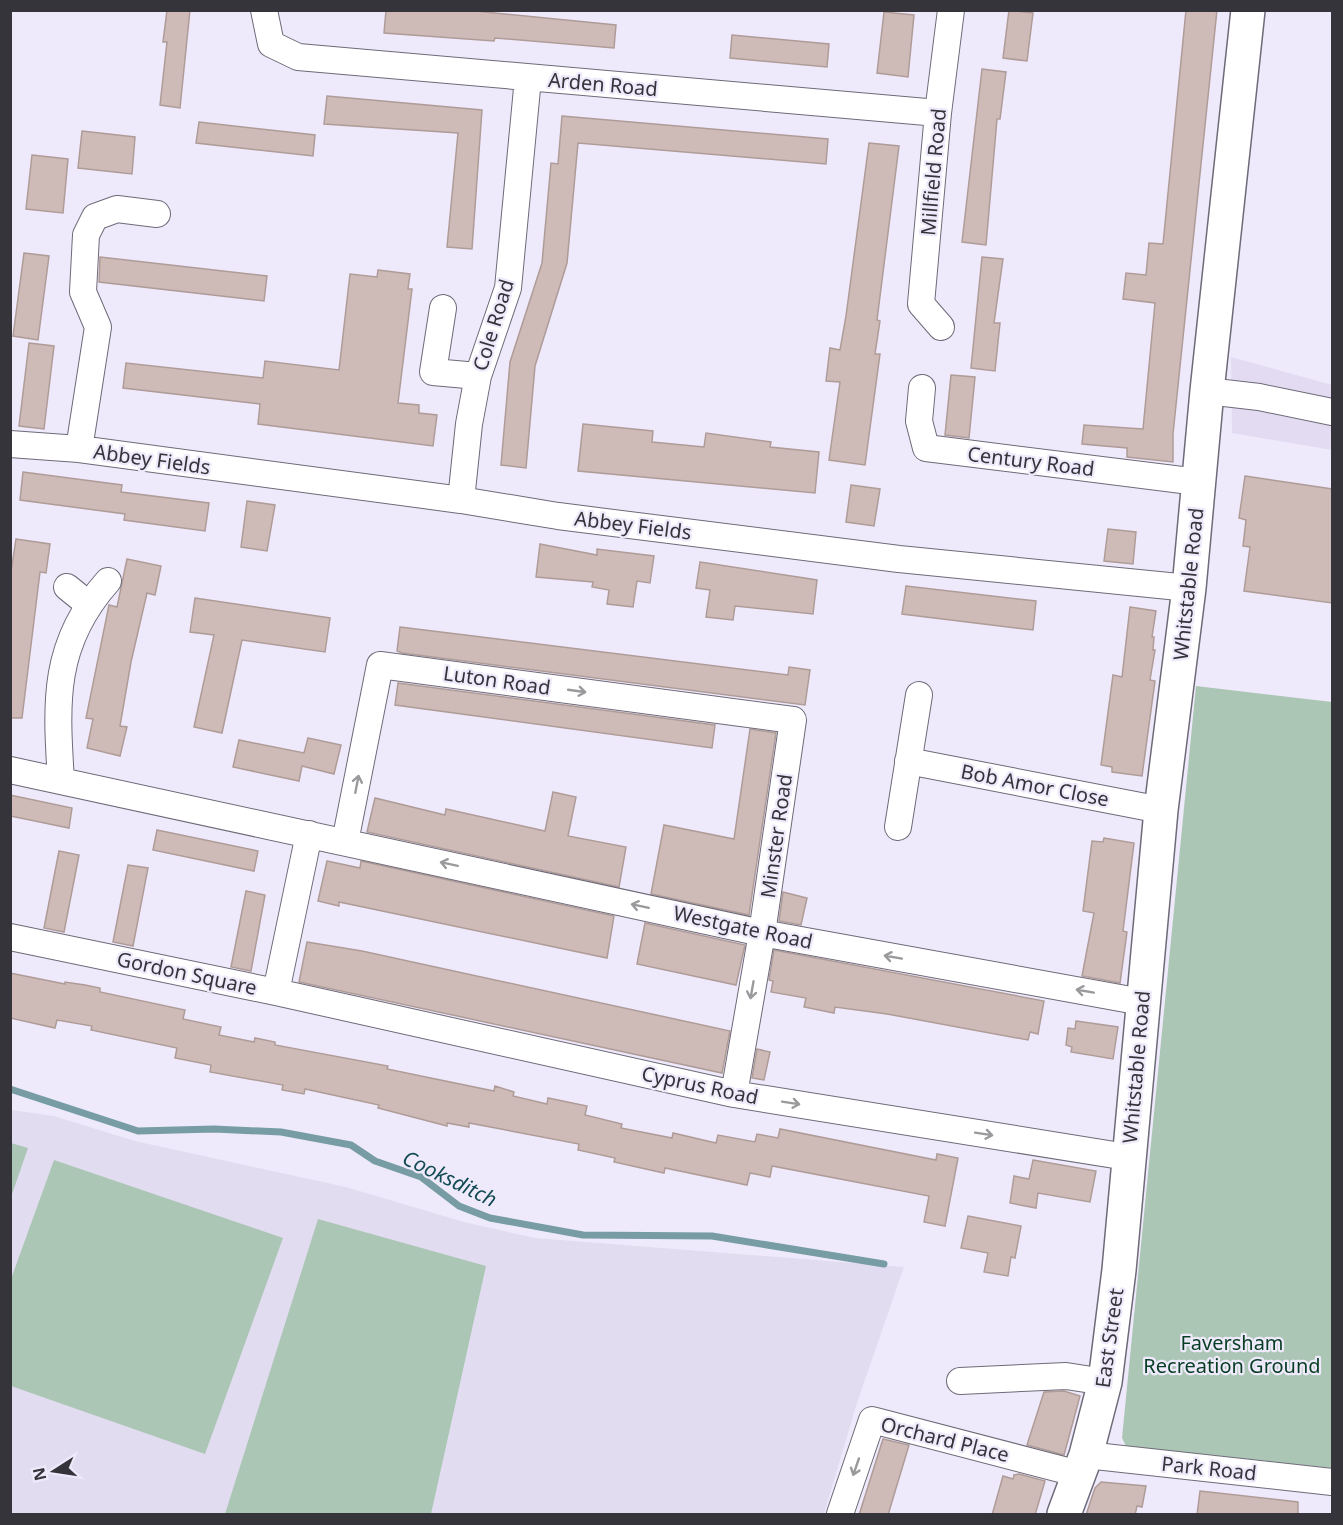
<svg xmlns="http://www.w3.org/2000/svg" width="1343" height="1525" font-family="'Noto Sans',sans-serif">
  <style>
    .built { fill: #e2dbf2 }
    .education { fill: #e2dcf1 }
    .green { fill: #acc6b5 }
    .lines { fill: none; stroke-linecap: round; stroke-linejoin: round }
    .stream { stroke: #779ca3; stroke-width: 7 }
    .building { fill: #cebab7; stroke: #af9c99; stroke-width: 1.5 }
    .street-casing { stroke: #6e6a78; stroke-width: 28 }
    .secondary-casing { stroke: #6e6a78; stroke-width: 36 }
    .street { stroke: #fff; stroke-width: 26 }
    .secondary { stroke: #fff; stroke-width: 33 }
    .oneway { stroke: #9a9a9d }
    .labels { text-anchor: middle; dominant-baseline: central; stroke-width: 4.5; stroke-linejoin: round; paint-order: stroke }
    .street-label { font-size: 20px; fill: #36343b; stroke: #efeafb }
    .park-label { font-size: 20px; fill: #073d23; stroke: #efeafb }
    .water-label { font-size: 21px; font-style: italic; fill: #134b54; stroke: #efeafb }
  </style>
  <rect width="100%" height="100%" fill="#efeafb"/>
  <path class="built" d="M1231,357L1332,385V450L1232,433Z"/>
  <path class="education" d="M11,1110L54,1116L135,1141L346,1187L464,1222L535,1238L904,1267L857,1403L824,1514H11Z"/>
  <path class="green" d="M1196,686L1332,702V1468L1126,1446L1122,1438Z
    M11,1143L28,1148L11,1197L10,1143Z
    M54,1160L283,1238L205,1454L11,1386V1279Z
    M318,1219L486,1266L431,1514H225Z"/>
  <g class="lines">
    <path class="stream" d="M10,1089L138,1131L214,1129L281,1132L351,1145L375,1161L421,1177L459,1206L490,1218L583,1235L712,1236L884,1264"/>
  </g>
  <path class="building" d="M167,10H190L180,108L160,105L167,42H163Z
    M386,10H465L616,25L614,48L495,38L494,41L384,33Z
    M1009,10L1033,13L1027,61L1003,58Z
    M1186,10H1217L1173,434V462L1127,457V448L1082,444L1084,425L1143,429L1155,303L1123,299L1126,273L1146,275L1149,243L1163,244Z
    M884,12L914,15L908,77L877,73Z
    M732,35L829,44L827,67L730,58Z
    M982,69L1006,72L1000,119H997L986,245L962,242Z
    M327,96L482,110L472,249L447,247L458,133L324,124Z
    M562,116L828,139L826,164L578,143L567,263L535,366L526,468L501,465L510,362L542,263L551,163L558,164Z
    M199,122L315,135L313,156L196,143Z
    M82,131L135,137L132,174L78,168Z
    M869,143L899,146L877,320L880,321L875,354H880L865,465L829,460L840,382L826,381L830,348L840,350L846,316Z
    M32,155L68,159L63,213L26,209Z
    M24,253L49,256L38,340L13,336Z
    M100,257L267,276L264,301L99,282Z
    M982,257L1003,259L994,323H1000L995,371L971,368Z
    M378,270L410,274L408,289H412L398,403L419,405V413L437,415L433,446L258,424L260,404L123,388L126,363L263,378L265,361L339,370L350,274L377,277Z
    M29,343L54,346L44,429L19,426Z
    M951,375L975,377L969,438L945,435Z
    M583,424L653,431L652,442L704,447L706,433L771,442L770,447L819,452L815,493L578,471Z
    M23,472L122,485L121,492L209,503L205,531L124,520L125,514L20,500Z
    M1245,476L1332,489V603L1244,591L1250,547L1243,546L1246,520L1239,518Z
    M851,485L880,489L874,526L846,522Z
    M247,501L275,505L267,551L241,547Z
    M1108,529L1136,532L1133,564L1104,561Z
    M16,539L50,544L46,573L40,572L22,718H10V578Z
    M540,544L597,555V549L654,556L650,583L637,581L633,607L607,604L609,590L592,587L593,582L536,577Z
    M127,559L161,566L155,595L147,593L131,662L120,726L127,727L120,756L87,748L93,719L86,718L109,605L117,607Z
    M700,562L817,580L813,614L735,606L733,620L706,617L710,590L696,588Z
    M906,586L1036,601L1033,630L902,614Z
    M195,598L330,618L325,652L242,640L222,733L194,727L214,635L190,632Z
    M1130,607L1156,611L1152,637H1154L1153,650H1155L1150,680L1155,681L1142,776L1112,772V767L1101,765L1113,675L1122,677Z
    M400,627L788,675L789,667L810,670L805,705L402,653L397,651Z
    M398,683L715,725L712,748L395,705Z
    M750,729L776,733L749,915L651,894L664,825L734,839Z
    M308,738L341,745L334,774L302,766L299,781L233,767L239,740L304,753Z
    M553,792L576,797L568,836L626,847L619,887L367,832L375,798L445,815L446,809L545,831Z
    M10,795L72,808L69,828L10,816Z
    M157,830L258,851L254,871L153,850Z
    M1104,838L1134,843L1123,931L1127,932L1120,983L1082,976L1094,913L1083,911L1092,841L1103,842Z
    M59,851L79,855L64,932L44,928Z
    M327,861L360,868L361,861L614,916L607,958L339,902V906L318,901Z
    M128,865L148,868L133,946L113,942Z
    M246,891L265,895L251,971L231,967Z
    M783,892L807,898L801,925L779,921Z
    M645,923L745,945L736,985L637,964Z
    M307,942L362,951L730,1031L722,1073L299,982Z
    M774,950L1044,1001L1038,1034L1030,1032L1028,1040L887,1014L835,1007L834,1013L804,1007L806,998L771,992L773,981L769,980Z
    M10,973L65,984V982L85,985L100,988V992L185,1010L183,1019L221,1027L219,1035L254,1042L255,1038L275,1042V1045L388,1066L387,1069L494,1091L495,1086L514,1092L513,1096L547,1104L548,1098L587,1106L585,1115L622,1124L621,1128L672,1138L673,1133L716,1143L718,1135L755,1142L757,1134L778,1138L780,1129L936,1160L937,1154L958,1158L945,1226L924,1222L929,1196L772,1166L770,1177L750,1173L747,1185L665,1168L664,1173L614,1162L615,1158L578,1150L579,1144L469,1123V1127L447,1123V1126L378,1108L379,1105L305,1089L304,1094L282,1090L283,1085L210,1072L211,1065L175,1058L177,1048L91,1030L92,1026L57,1020L55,1028L10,1018Z
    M1076,1021L1118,1027L1113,1059L1071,1052L1072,1047L1066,1045L1068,1028L1075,1029Z
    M757,1049L770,1052L764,1080L752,1078Z
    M1033,1160L1096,1171L1090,1202L1038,1193L1036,1208L1010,1203L1014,1176L1029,1179Z
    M968,1216L1021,1226L1015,1258L1011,1257L1008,1276L984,1272L988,1253L961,1248Z
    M1064,1391L1080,1396L1064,1455L1027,1445L1044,1392Z
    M883,1439L909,1445L888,1515H859Z
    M1019,1474L1045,1481L1035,1515H992L1003,1476L1013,1479L1014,1475Z
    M1101,1482L1146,1486L1142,1507L1137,1506L1135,1515H1086L1095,1488Z
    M1200,1491L1298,1502V1515H1197Z"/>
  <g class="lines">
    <g class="street-casing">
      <path id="street" d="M264,10L271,44L298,57L938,113
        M443,308L433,372L478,376
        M941,327L921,304L938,113L951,10
        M922,388L919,421L926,448L1198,482
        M1207,391L1259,397L1332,412
        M10,444L79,449L461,500L558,516L899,559L1189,588
        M79,449L98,327L83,292L86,235L95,217L117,209L157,214
        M461,500L469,424L478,376L508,288L528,78
        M67,587L88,604
        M908,761L1161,810
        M10,770L762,933L1142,1002
        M61,781C56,702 52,644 108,581
        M898,827L919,695
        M345,842L380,665L793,720L762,933L734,1094
        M10,937L276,992L734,1094L1127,1157
        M276,992L309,834
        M960,1381L1066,1376L1105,1382
        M1086,1455L1332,1482
        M840,1514L872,1420L1079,1474"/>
    </g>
    <g class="secondary-casing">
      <path id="secondary" d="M1064,1514L1086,1455L1105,1382L1119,1270L1161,810L1189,588L1207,391L1248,10"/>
    </g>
    <use href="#street" class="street"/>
    <use href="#secondary" class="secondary"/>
  </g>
  <defs><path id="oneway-shaft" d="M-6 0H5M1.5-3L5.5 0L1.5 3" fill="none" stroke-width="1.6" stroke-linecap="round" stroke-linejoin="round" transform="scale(1.5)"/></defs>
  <g class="oneway">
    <use href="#oneway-shaft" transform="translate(577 691) rotate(8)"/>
    <use href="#oneway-shaft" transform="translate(357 784) rotate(-79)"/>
    <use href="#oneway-shaft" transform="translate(449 864) rotate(-168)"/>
    <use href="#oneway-shaft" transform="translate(640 906) rotate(-168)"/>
    <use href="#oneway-shaft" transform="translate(893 957) rotate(-170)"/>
    <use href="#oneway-shaft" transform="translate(752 990) rotate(100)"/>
    <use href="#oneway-shaft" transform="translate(1085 991) rotate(-170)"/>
    <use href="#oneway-shaft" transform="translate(791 1103) rotate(9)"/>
    <use href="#oneway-shaft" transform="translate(984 1134) rotate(9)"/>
    <use href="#oneway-shaft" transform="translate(856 1467) rotate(109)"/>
  </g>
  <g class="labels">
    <g class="street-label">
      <text transform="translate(603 84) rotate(5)">Arden Road</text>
      <text transform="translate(933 172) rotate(-85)">Millfield Road</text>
      <text transform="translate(493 325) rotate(-73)">Cole Road</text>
      <text transform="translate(152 459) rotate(8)">Abbey Fields</text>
      <text transform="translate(1031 461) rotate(7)">Century Road</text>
      <text transform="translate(633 525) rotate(7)">Abbey Fields</text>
      <text transform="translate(1188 584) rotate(-84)">Whitstable Road</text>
      <text transform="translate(497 680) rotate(8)">Luton Road</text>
      <text transform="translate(1035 785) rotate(11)">Bob Amor Close</text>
      <text transform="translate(776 836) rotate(-82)">Minster Road</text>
      <text transform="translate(743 927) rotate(12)">Westgate Road</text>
      <text transform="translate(187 973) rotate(12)">Gordon Square</text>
      <text transform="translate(1136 1067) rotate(-85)">Whitstable Road</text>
      <text transform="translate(700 1085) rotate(12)">Cyprus Road</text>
      <text transform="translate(1109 1338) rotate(-82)">East Street</text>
      <text transform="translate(945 1439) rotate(14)">Orchard Place</text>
      <text transform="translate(1209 1468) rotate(6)">Park Road</text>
    </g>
    <g class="park-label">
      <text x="1232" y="1342">Faversham<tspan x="1232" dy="23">Recreation Ground</tspan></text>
    </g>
    <g class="water-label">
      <text transform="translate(450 1178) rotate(26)">Cooksditch</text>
    </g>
  </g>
  <rect width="1343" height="1525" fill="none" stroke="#36343b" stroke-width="24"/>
  <g transform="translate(54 1471) rotate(258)" stroke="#efeafb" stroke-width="4.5" paint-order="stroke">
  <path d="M0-4.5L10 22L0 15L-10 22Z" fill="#36343b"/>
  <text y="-9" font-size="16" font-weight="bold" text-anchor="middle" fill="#36343b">N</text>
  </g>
</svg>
